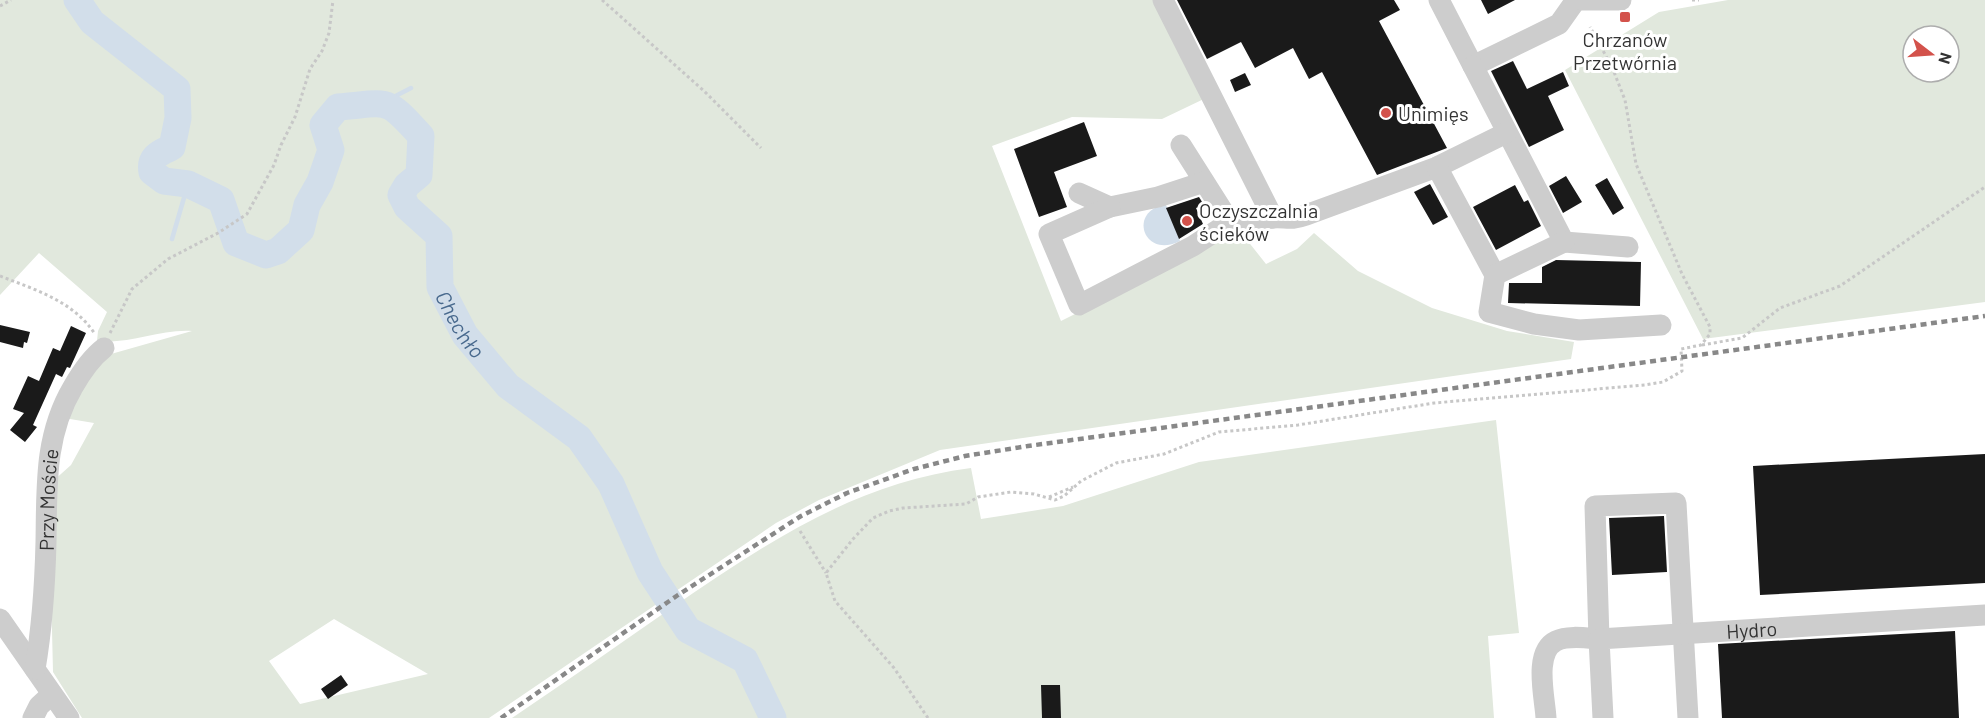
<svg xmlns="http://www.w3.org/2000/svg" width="1985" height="718" font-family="Barlow,sans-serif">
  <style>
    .green { fill: #e1e8dd; fill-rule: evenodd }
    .water { fill: #d2deea }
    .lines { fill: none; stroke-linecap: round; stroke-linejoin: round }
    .stream { stroke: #d2deea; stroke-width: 4.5 }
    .river { stroke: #d2deea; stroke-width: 27 }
    .building { fill: #1a1a1a }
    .path { stroke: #c7c7c7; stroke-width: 3; stroke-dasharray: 3 3; stroke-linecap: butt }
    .minor { stroke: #cdcdcd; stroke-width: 21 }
    .rail { stroke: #888; stroke-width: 4.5; stroke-dasharray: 6 4.5; stroke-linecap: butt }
    .poi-dot { fill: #d3524b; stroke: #fff; stroke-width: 2 }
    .labels { text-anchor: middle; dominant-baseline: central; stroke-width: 6; stroke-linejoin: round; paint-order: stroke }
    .poi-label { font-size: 20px; fill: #333; stroke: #fff; text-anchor: start }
    .street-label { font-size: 20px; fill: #333; stroke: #fff }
    .water-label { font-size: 21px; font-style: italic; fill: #48698d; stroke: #fff }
  </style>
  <rect width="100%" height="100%" fill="#fff"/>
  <path class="green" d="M0,0H1157L1208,97L1162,119L1072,117L992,146L1061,321L1155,274L1221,236L1247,240L1266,264L1297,249L1314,233L1358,271L1432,308L1507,331L1574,342L1571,359L940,450L819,500L776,523L489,718H82L53,672L50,548L52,482L71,465L94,423L64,418L104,356L192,331C159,329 128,345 97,341L98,331L107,312L39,253L0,295ZM334,619L428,674L300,704L269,661Z
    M1728,0H1985V302L1703,339L1565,70L1659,12ZM1913,36H1949V72H1913Z
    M1496,420L1519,633L1488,636L1494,718H779L721,639L775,718H512C565,682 617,646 670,609C765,544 854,483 971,468L981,519L1063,506L1199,462Z"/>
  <path class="water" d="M1166,205L1180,241C1142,260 1128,209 1166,205Z"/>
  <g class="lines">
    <path class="stream" d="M384,102L411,88
      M172,239L188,184
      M747,667L756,661"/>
    <path class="river" id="s1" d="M77,0L92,22L177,89L178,118L172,147C160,153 149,156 152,172L164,181L188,184L221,200L236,243L266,255L278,251L301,230L307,205L320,182L331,150L323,125L338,107C390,103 385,96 421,136L419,175L407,185L401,195L407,207L439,236L440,287L465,335L508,386L579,438L611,484L650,572L688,630L745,660L773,718"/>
  </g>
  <path class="building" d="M1177,0H1394L1400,10L1379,21L1447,148L1377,175L1322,72L1309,79L1293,48L1255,68L1241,42L1207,59Z
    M1481,0H1515L1488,14Z
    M1513,61L1527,89L1563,72L1569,86L1548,96L1564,130L1529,147L1491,71Z
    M1245,73L1251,85L1235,92L1230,80Z
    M1084,122L1097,156L1054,172L1067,207L1039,217L1014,149Z
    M1566,176L1582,202L1563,213L1549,186Z
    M1607,178L1624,208L1613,215L1595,185Z
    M1430,184L1448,217L1433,225L1414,192Z
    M1515,185L1524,202L1528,200L1541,226L1496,250L1473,207Z
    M1199,197L1204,205L1196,208L1203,224L1179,239L1166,208Z
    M1556,260L1641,262L1640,306L1508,303L1509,283H1542V267Z
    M0,325L30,332L27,343L24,342L23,348L0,342Z
    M71,326L86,333L70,368L67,367L62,377L56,374L33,425L37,427L25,442L10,430L24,413L13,409L28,376L39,381L53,348L60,351Z
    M1985,454V583L1760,595L1753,466Z
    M1664,516L1667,572L1612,575L1609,518Z
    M1955,631L1959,718H1722L1718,644Z
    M341,675L348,685L328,699L321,689Z
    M1041,685H1060L1061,718H1042Z"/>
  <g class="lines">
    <path class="path" d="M602,0L704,91L761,148
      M1692,0H1699
      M0,6L11,0
      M0,276C36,290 73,301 95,334
      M110,333L132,289L168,259L218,233L247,214L274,165L281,145L295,117L310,69L322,51L329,33L333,0
      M1702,345L1742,338L1780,308L1840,286L1985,187
      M1049,497L1073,487
      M800,531L826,573
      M928,718L894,668L835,601L826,573L853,539L873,518L889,511L903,508L966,504L978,497L1011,492L1034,494L1055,500L1064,496L1081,481L1116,463L1164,454L1219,432L1298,425L1434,403L1645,385L1663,382L1682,371L1681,349L1701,345L1710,334V327L1682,274L1636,164L1625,100L1612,67L1590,27"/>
    <g class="minor">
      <path d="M1163,0L1273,218"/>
      <path d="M1439,0L1473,66L1559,24L1576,0"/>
      <path d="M1582,0H1621"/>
      <path d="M1473,66L1564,242L1628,247"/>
      <path d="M1181,145L1226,216C1245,227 1254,220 1273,218C1287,217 1289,221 1306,215L1437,167L1506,133"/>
      <path d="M1437,167L1495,275"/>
      <path d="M1079,193L1110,207L1158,197L1204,182"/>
      <path d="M1110,207L1049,234L1079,305L1193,246L1233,220"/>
      <path d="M1564,242L1495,275L1489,312L1534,324L1579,330L1661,325"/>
      <path d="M0,619L69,718"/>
      <path id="s2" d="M35,669C42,628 45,584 46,542C47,487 44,436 73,387C81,373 91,358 104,348"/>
      <path d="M33,718L39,706L52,694"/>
      <path d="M1546,718C1545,698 1533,652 1556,641C1568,635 1586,638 1599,639L1595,506L1676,503L1688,718"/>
      <path id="s3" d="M1603,718L1599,639L1985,615"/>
    </g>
    <path class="rail" d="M501,718L678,595L801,516L847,493L914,469L965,456L1028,446L1985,316"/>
  </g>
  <g class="poi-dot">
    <rect x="1619" y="11" width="12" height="12" rx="3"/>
    <circle cx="1386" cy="113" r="6"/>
    <circle cx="1187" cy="221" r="6"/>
  </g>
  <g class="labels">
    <g class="poi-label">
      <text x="1625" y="39" text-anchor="middle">Chrzanów<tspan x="1625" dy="23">Przetwórnia</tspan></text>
      <text x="1398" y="113">Unimięs</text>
      <text x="1199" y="210">Oczyszczalnia<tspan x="1199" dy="23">ścieków</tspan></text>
    </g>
    <g class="street-label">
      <text stroke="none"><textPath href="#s2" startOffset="170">Przy Moście</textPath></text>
      <text stroke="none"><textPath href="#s3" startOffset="232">Hydro</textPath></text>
    </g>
    <g class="water-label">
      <text stroke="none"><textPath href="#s1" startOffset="874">Chechło</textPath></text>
    </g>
  </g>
  <g transform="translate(1931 54) rotate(107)"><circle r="28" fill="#ffffff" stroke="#adadad" stroke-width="1.5"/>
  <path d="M0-4.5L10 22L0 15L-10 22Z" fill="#d3524b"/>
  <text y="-9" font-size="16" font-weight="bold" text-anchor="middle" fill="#333333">N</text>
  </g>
</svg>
